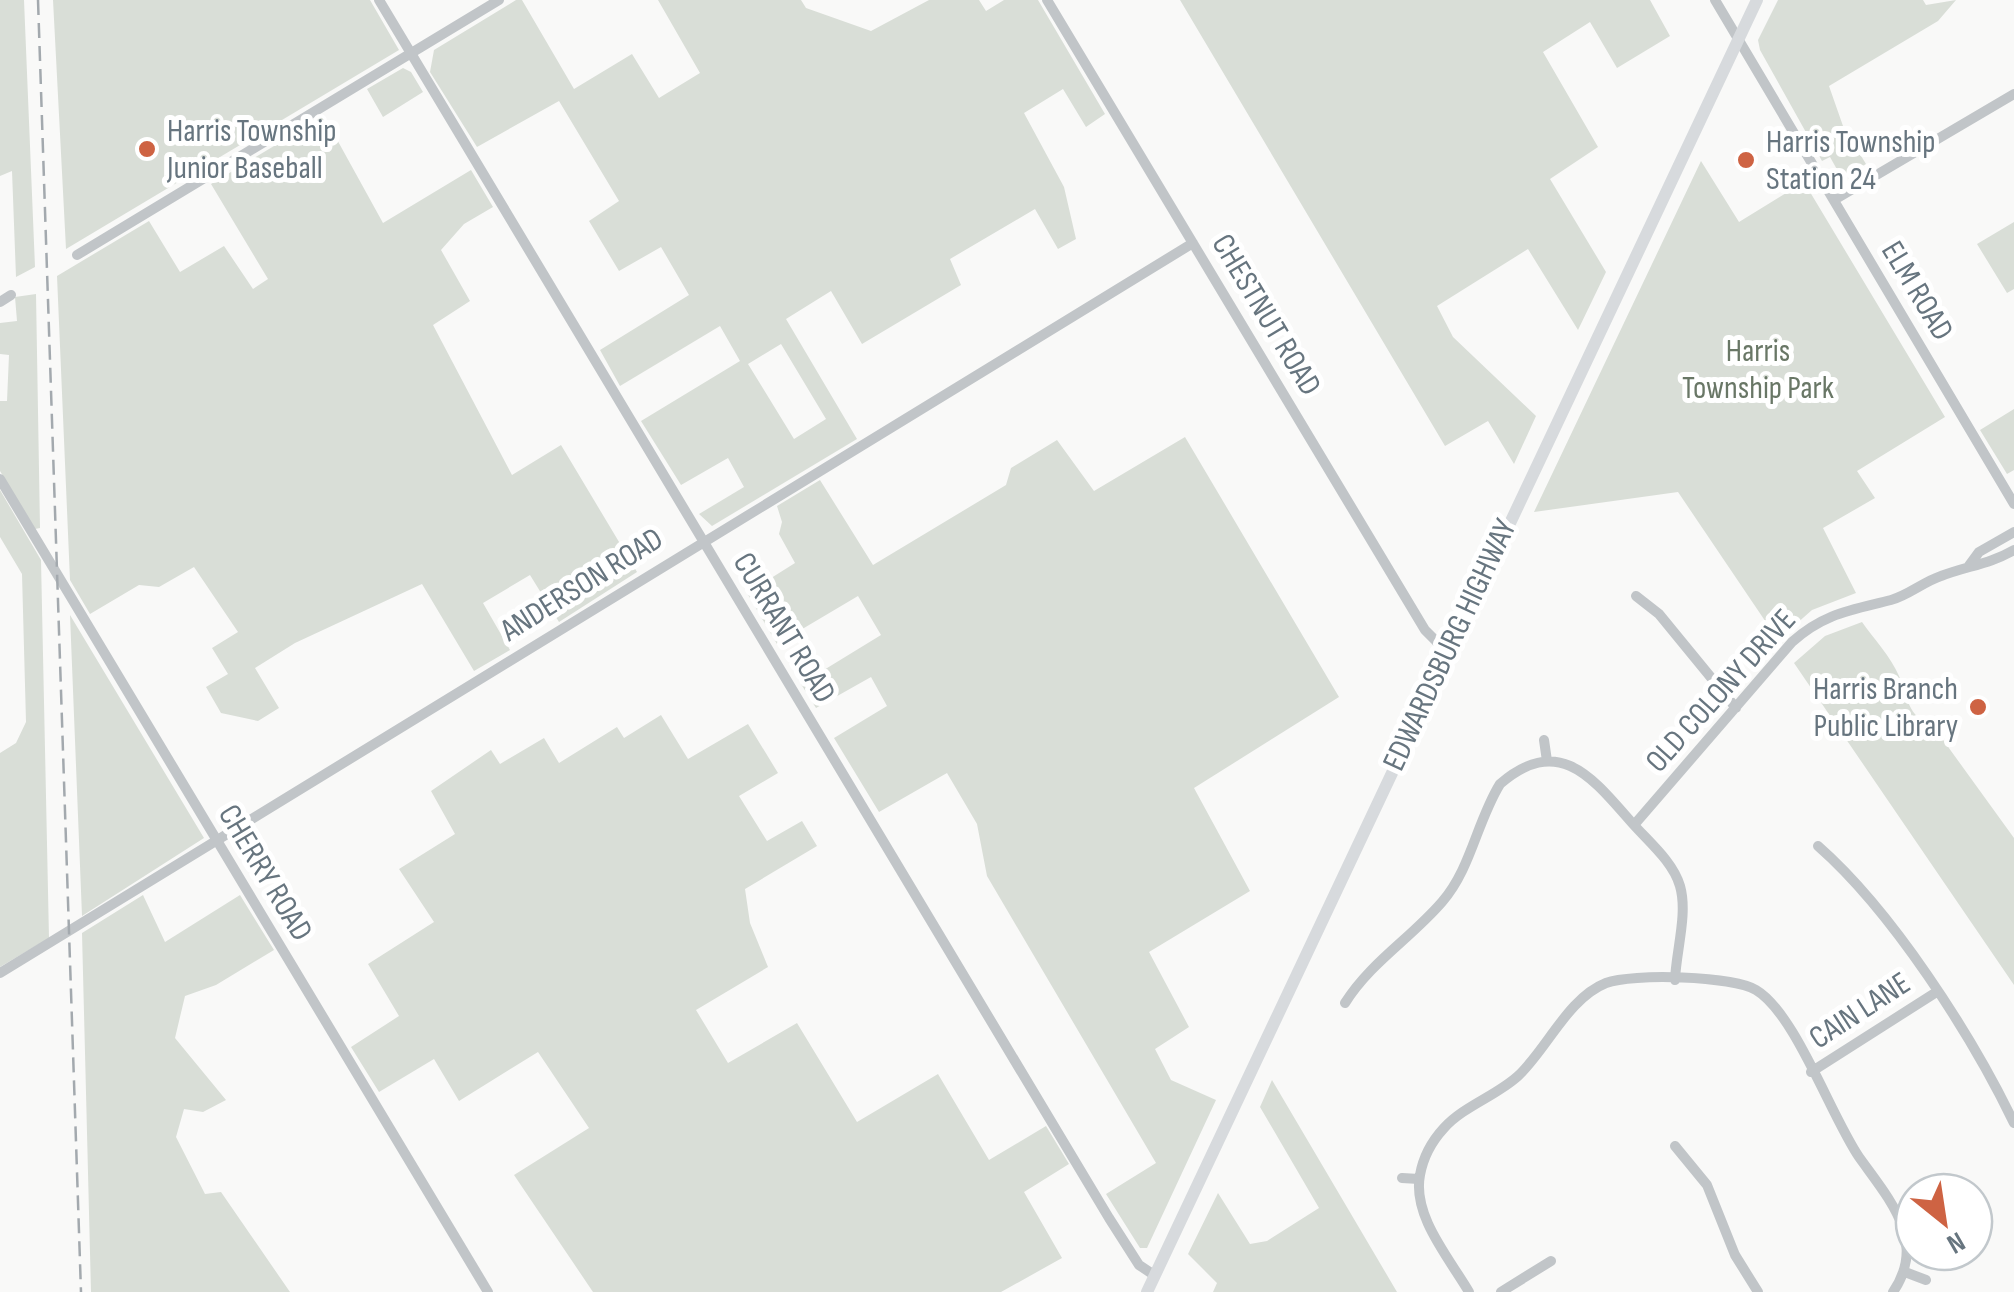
<svg xmlns="http://www.w3.org/2000/svg" width="2014" height="1292" font-family="'Sofia Sans Condensed',sans-serif">
  <style>
    .green { fill: #d9ded7; fill-rule: evenodd }
    .lines { fill: none; stroke-linecap: round; stroke-linejoin: round }
    .minor { stroke: #c1c5c8; stroke-width: 10 }
    .major { stroke: #d7dadd; stroke-width: 12 }
    .rail { stroke: #a3a9ae; stroke-width: 2.5; stroke-dasharray: 15 8; stroke-linecap: butt }
    .poi-dot { fill: #ce6343; stroke: #fff; stroke-width: 4 }
    .labels { text-anchor: middle; dominant-baseline: central; stroke-width: 10; stroke-linejoin: round; paint-order: stroke }
    .poi-label { font-size: 32px; fill: #67757f; stroke: #fff; text-anchor: start }
    .street-label { font-size: 32px; fill: #67757f; stroke: #fff }
    .park-label { font-size: 32px; fill: #697766; stroke: #fff }
  </style>
  <rect width="100%" height="100%" fill="#f9f9f8"/>
  <path class="green" d="M0,0H24L35,267L16,277L12,171L0,176Z
    M53,0H370L399,50L66,249Z
    M516,0H522L574,89L632,54L659,98L700,73L658,0H801L806,8L871,31L929,0H979L986,11L1004,0H1038L1105,114L1086,127L1063,89L1024,113L1064,187L1076,239L1058,249L1035,209L950,259L961,285L862,344L831,291L786,319L857,439L712,526L699,514L744,487L728,458L681,485L641,421L740,361L720,326L620,386L600,350L689,295L661,247L619,271L589,221L619,201L559,101L477,147L430,72L434,50ZM781,344L826,419L794,439L748,364Z
    M1180,0H1650L1670,36L1617,68L1590,22L1543,52L1598,147L1550,179L1606,272L1578,330L1528,249L1437,306L1453,337L1536,416L1514,464L1488,421L1445,446Z
    M1778,0H1923L1926,5L1956,0L1938,21L1829,86L1843,126L1866,164L1849,174L1839,173L1830,157L1822,161L1760,50L1758,40Z
    M403,68L411,72L423,92L383,117L367,89Z
    M324,116L383,223L471,170L493,207L464,224L441,250L470,301L433,325L512,475L561,445L637,572L559,622L530,575L483,603L510,650L474,671L422,584L295,643L255,668L279,708L258,721L221,713L206,687L228,674L212,648L238,632L194,567L159,587L139,585L90,614L70,580L57,276L149,221L180,272L224,246L253,289L268,279L211,184Z
    M1701,161L1739,222L1804,182L1945,417L1857,471L1875,498L1823,528L1856,593L1812,610L1778,640L1678,492L1534,512Z
    M2014,222V289L2007,293L1977,244Z
    M36,294L40,528L35,529L0,471V401H7L9,355L0,354V323L17,321L15,297Z
    M2014,409V470L2007,474L1980,430Z
    M1185,437L1339,697L1194,788L1250,891L1149,952L1189,1027L1155,1049L1171,1080L1216,1100L1147,1248H1140L1106,1194L1156,1163L987,876L977,824L947,773L879,812L834,738L887,706L871,677L816,708L801,684L881,635L858,596L777,644L747,593L795,563L779,534L782,522L777,506L820,480L873,565L1006,485L1011,468L1057,440L1094,491Z
    M0,490L41,560L49,938L0,967V753L16,743L26,722L22,574L0,537Z
    M70,615L204,838L82,916Z
    M1862,622C1874,639 1891,657 1899,676C1909,699 1906,715 1933,726L2014,838V985L1794,663L1825,636Z
    M661,715L688,759L748,724L778,773L739,796L767,841L802,821L817,846L745,889L750,923L768,967L696,1010L728,1063L797,1023L857,1122L938,1074L989,1160L1046,1126L1069,1164L1024,1192L1062,1258L1001,1292H593L514,1175L589,1128L538,1052L459,1101L434,1059L379,1092L351,1047L399,1016L368,964L434,922L399,869L455,834L431,791L491,750L500,764L544,738L559,763L617,727L624,738Z
    M143,895L165,942L240,895L274,950L216,985L185,996L175,1038L226,1100L203,1112L184,1109L176,1137L205,1194L221,1192L290,1292H91L82,933Z
    M1272,1080L1397,1292H1213L1217,1283L1188,1254L1218,1193L1250,1244L1267,1241L1319,1208L1260,1107Z"/>
  <g class="lines">
    <path class="minor" d="M379,0L1109,1218L1139,1265L1154,1275
      M1047,0L1425,630L1447,652
      M1715,0L2014,504
      M1834,200L2014,94
      M77,255L499,0
      M0,302L11,295
      M0,479L488,1292
      M1968,567L1979,552L2014,532
      M1636,596L1659,614L1736,708
      M1544,740L1547,761
      M1634,825L1792,642C1824,613 1852,610 1891,600C1909,595 1923,582 1941,576C1967,566 1990,564 2014,550
      M1818,846C1892,911 1971,1034 2014,1123
      M0,973L1193,243
      M1345,1003C1371,962 1410,939 1442,902C1471,869 1477,821 1500,784C1560,732 1594,780 1633,824C1650,843 1673,862 1680,886C1688,914 1676,951 1675,980
      M1811,1072L1935,993
      M1675,1146L1707,1185L1735,1255L1758,1292
      M1402,1178L1419,1179
      M1905,1272L1926,1280
      M1469,1292C1450,1259 1412,1216 1420,1175C1423,1158 1432,1141 1444,1128C1464,1106 1496,1096 1518,1076C1547,1049 1568,998 1606,983C1632,973 1733,976 1756,990C1795,1013 1831,1116 1859,1157C1889,1199 1928,1241 1893,1292
      M1501,1292L1551,1261"/>
    <path class="major" d="M1147,1292L1757,0"/>
    <path class="rail" d="M38,0L81,1292"/>
  </g>
  <g class="poi-dot">
    <circle cx="147" cy="149" r="10"/>
    <circle cx="1746" cy="160" r="10"/>
    <circle cx="1978" cy="707" r="10"/>
  </g>
  <g class="labels">
    <g class="poi-label">
      <text x="167" y="131">Harris Township<tspan x="167" dy="37">Junior Baseball</tspan></text>
      <text x="1766" y="142">Harris Township<tspan x="1766" dy="37">Station 24</tspan></text>
      <text x="1958" y="689" text-anchor="end">Harris Branch<tspan x="1958" dy="37">Public Library</tspan></text>
    </g>
    <g class="street-label">
      <text transform="translate(1917 291) rotate(59)">ELM ROAD</text>
      <text transform="translate(1266 315) rotate(59)">CHESTNUT ROAD</text>
      <text transform="translate(582 585) rotate(-32)">ANDERSON ROAD</text>
      <text transform="translate(784 628) rotate(59)">CURRANT ROAD</text>
      <text transform="translate(1450 645) rotate(-65)">EDWARDSBURG HIGHWAY</text>
      <text transform="translate(1721 691) rotate(-48)">OLD COLONY DRIVE</text>
      <text transform="translate(265 873) rotate(59)">CHERRY ROAD</text>
      <text transform="translate(1860 1011) rotate(-33)">CAIN LANE</text>
    </g>
    <g class="park-label">
      <text x="1758" y="351">Harris<tspan x="1758" dy="37">Township Park</tspan></text>
    </g>
  </g>
  <g transform="translate(1944 1222) rotate(150)"><circle r="48" fill="#ffffff" stroke="#c2c8cc" stroke-width="2.5"/>
  <path d="M0-8L18 38L0 25L-18 38Z" fill="#ce6343"/>
  <text y="-15" font-size="28" font-weight="bold" text-anchor="middle" fill="#67757f">N</text>
  </g>
</svg>
